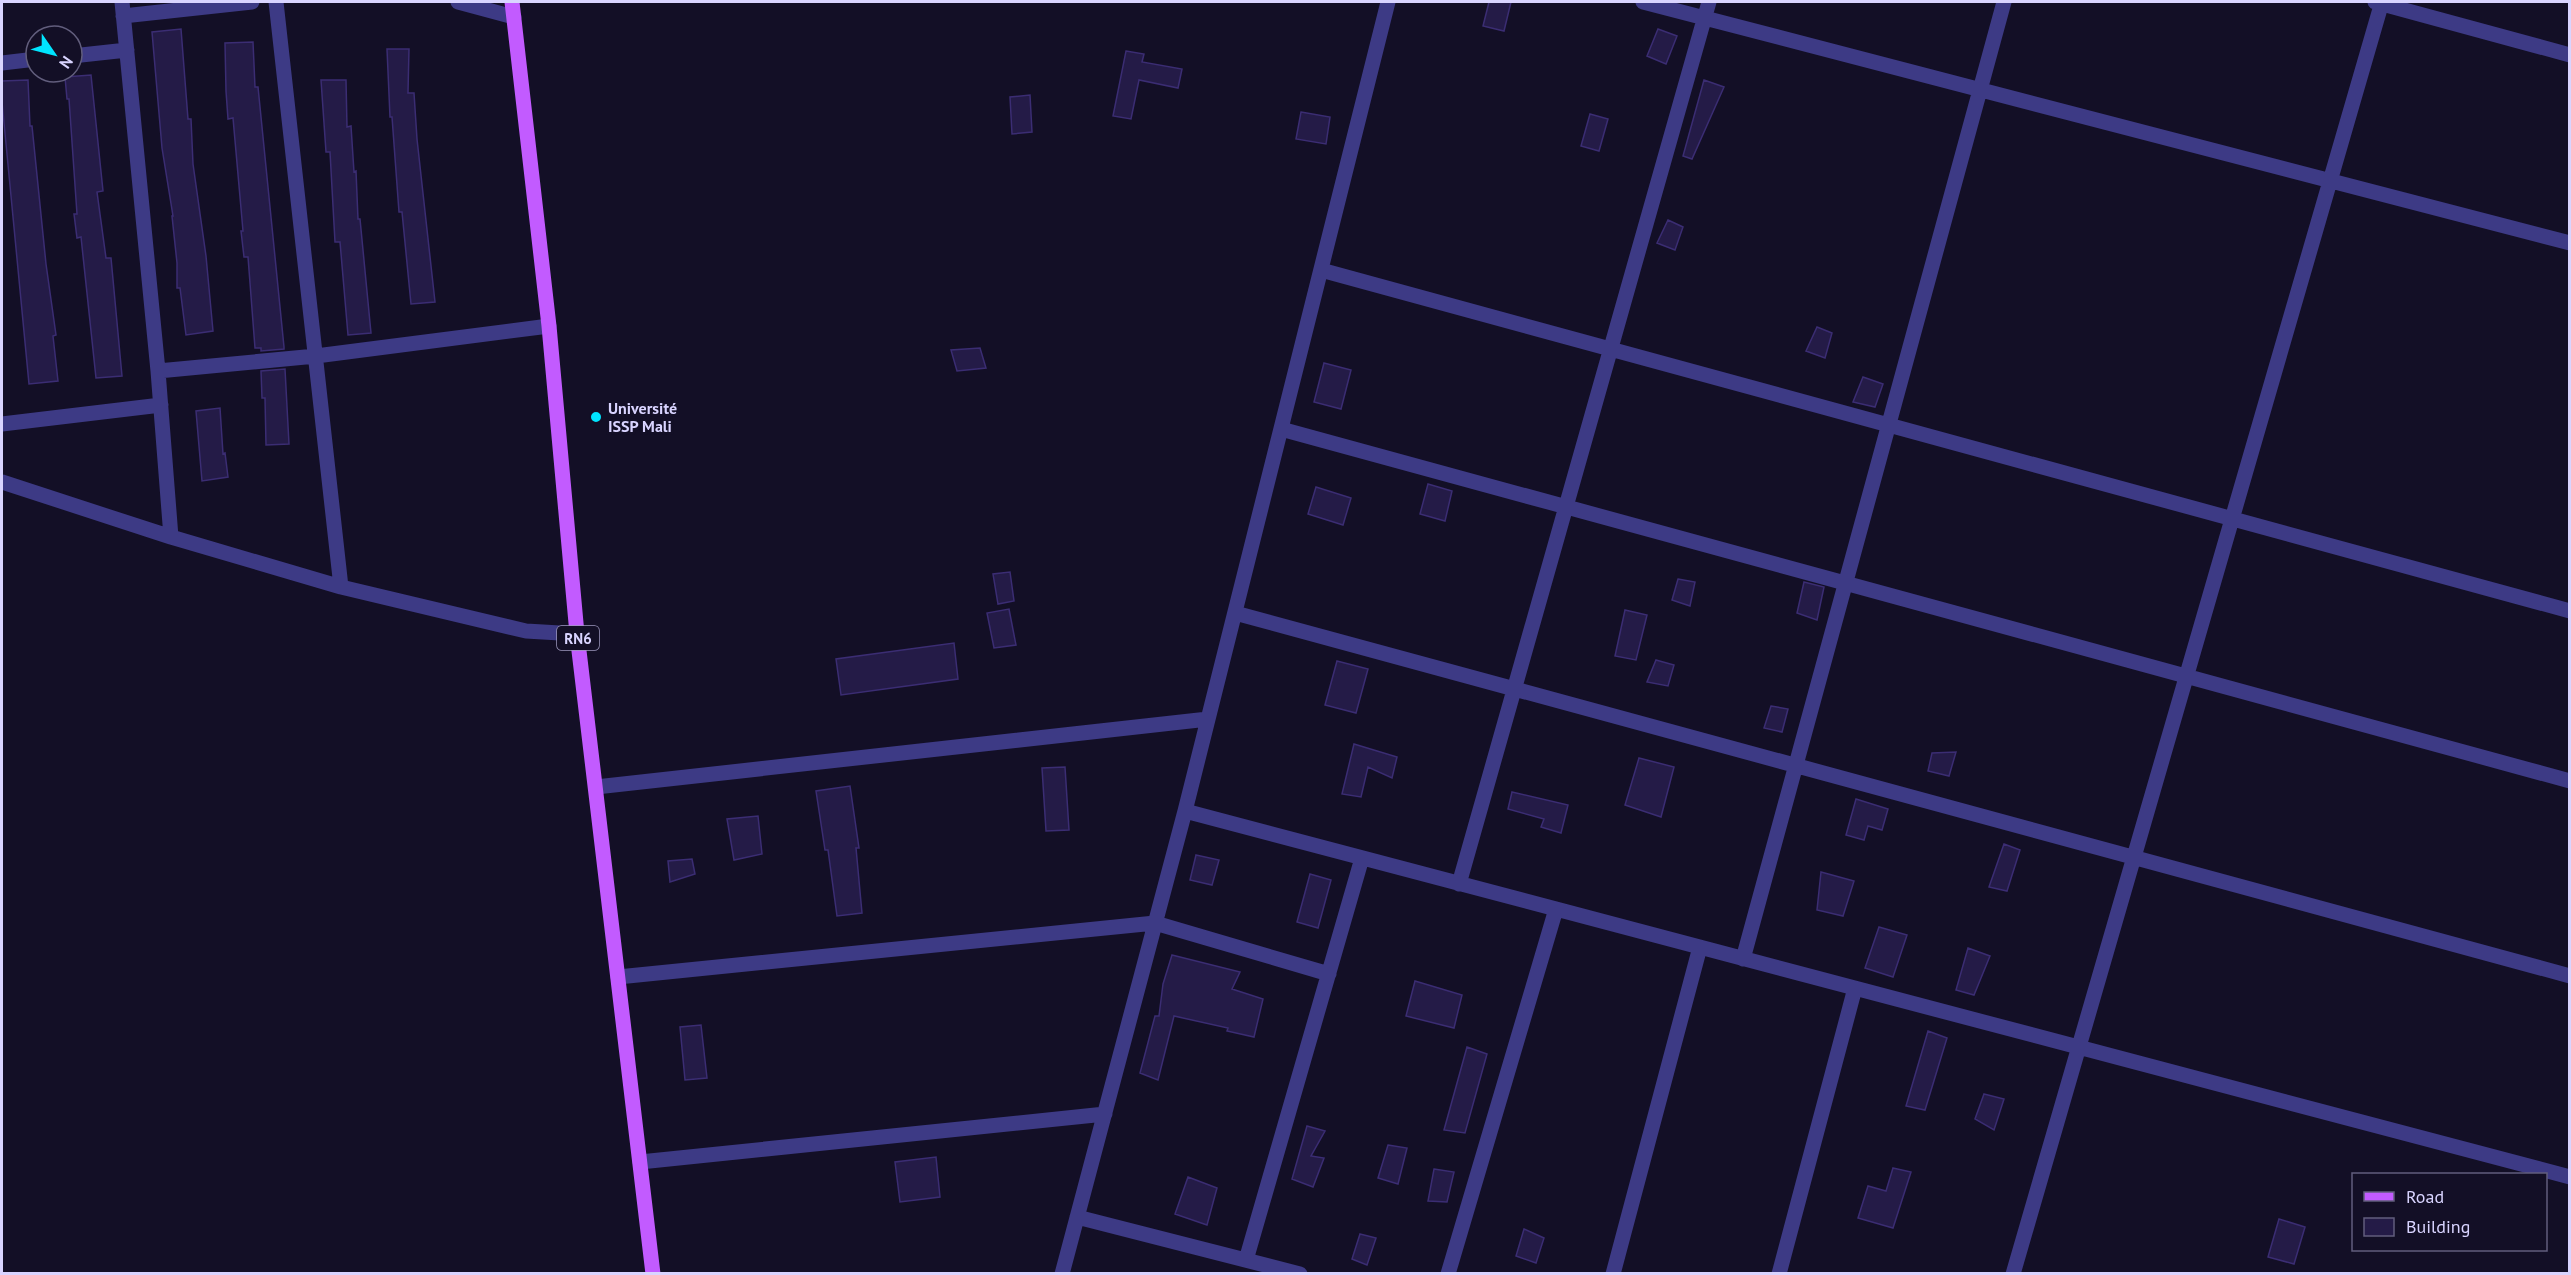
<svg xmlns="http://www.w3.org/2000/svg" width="2571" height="1275" font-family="'PT Sans',sans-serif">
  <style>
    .building { fill: #241b47; stroke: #3b2d73; stroke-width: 1.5 }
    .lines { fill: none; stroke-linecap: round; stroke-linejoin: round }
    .street { stroke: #3d3a85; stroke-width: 15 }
    .primary { stroke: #c25bff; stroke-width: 15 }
    .poi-dot { fill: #00e5ff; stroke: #130f26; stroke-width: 2 }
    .labels { text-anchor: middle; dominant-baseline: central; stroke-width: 6; stroke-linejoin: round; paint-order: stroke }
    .shield { fill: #130f26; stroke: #9e99be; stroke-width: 1.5 }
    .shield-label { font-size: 15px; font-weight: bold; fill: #d9d4ff }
    .poi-label { font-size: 16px; font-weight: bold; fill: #d9d4ff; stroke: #130f26; text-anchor: start }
  </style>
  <rect width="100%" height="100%" fill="#130f26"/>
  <path class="building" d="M1489,2H1511L1504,31L1483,26Z
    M181,29L188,119H191L193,164L206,256L213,331L186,335L180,288H177V263L172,216H173L162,148L152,32Z
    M1658,29L1677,36L1666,64L1647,56Z
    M253,42L255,87H258L284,347V349L261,351V348H255L248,257H244L241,231H243L233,118L228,119L226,91L225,43Z
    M387,49H409L408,93H414L417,139L435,302L411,304L402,212H399L392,117H390Z
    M1126,51L1144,54L1142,62L1182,69L1178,88L1139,80L1131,119L1113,116Z
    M91,75L103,191L97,192L106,258H111L122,376L96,378L81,237L77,238L74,214H77L69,99H67L65,77Z
    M28,80L30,126H32L46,264L56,335L53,336L58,381L29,384L2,102V81Z
    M321,80H346L347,127L351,126L354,172L356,171L358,219H360L371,333L348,335L340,242H335L330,152H326Z
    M1704,80L1724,87L1692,159L1683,156Z
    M1030,95L1032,132L1012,134L1010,97Z
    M1301,112L1330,117L1326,144L1296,139Z
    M1590,114L1608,119L1599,151L1581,146Z
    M1668,220L1683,227L1675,250L1657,243Z
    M1817,327L1832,333L1825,358L1806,351Z
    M980,348L986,368L957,371L951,350Z
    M1324,363L1351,370L1341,409L1314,402Z
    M285,369L289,444L266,445L265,398H262L261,371Z
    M1863,377L1883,384L1875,407L1853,402Z
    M220,408L223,454L225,453L228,477L202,481L196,411Z
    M1428,484L1452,491L1445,521L1420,514Z
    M1316,487L1351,498L1343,525L1308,514Z
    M1010,572L1014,601L998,604L993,574Z
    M1678,579L1695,582L1690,606L1672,600Z
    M1804,582L1824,587L1817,620L1797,613Z
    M1009,609L1016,645L994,648L987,613Z
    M1625,610L1647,615L1636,660L1615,656Z
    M954,643L958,679L841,695L836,659Z
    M1656,660L1674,665L1668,686L1647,682Z
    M1337,661L1368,669L1356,713L1325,705Z
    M1771,706L1788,709L1782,732L1764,728Z
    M1354,744L1397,757L1392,778L1368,767L1361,797L1342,794Z
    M1956,752L1949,776L1928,771L1932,753Z
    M1639,758L1674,767L1661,817L1625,805Z
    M1065,767L1069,830L1046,831L1042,768Z
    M850,786L859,848H856L862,913L837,916L828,850H825L816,791Z
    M1512,792L1568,805L1561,833L1541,827L1544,819L1508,809Z
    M1856,799L1888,809L1882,830L1868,826L1864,840L1846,835Z
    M758,816L762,854L734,860L727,819Z
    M2004,844L2020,850L2007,891L1989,887Z
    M1196,855L1219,860L1212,885L1190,880Z
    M692,859L695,874L670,882L668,861Z
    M1821,872L1854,881L1843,916L1817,910Z
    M1310,874L1331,880L1318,928L1297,922Z
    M1879,927L1907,935L1893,977L1865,968Z
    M1968,948L1990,956L1974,995L1956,990Z
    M1172,955L1240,972L1232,989L1263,999L1254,1037L1227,1031L1228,1028L1174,1016L1158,1080L1140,1073L1155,1016H1159L1163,984Z
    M1415,981L1462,995L1454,1028L1406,1016Z
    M701,1025L707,1078L685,1080L680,1027Z
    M1928,1031L1947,1038L1925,1110L1906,1106Z
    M1467,1047L1487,1054L1465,1133L1444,1130Z
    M1984,1094L2004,1099L1994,1130L1975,1119Z
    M1307,1126L1325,1131L1311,1156L1324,1158L1313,1187L1292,1179Z
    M1388,1145L1407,1148L1398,1184L1378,1178Z
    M936,1157L940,1197L900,1202L895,1162Z
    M1893,1168L1911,1172L1893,1228L1858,1218L1868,1186L1886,1191Z
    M1434,1169L1454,1172L1447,1202L1428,1201Z
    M1188,1177L1217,1188L1207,1225L1175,1214Z
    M2279,1219L2305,1227L2294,1264L2268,1257Z
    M1524,1229L1544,1238L1536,1263L1516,1256Z
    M1360,1234L1376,1238L1367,1265L1352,1259Z"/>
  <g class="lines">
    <path class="street" d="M122,2L158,371L171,537
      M276,2L341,587
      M458,2L514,17
      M1643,2L2570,243
      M2375,2L2570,55
      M123,16L252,2
      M72,56L127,50
      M2,63L36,59
      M1321,270L2570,611
      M158,371L316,356L549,326
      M2,424L161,405
      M1281,429L2570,781
      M2,482L171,537L341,587L526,631L577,634
      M1235,613L2570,976
      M596,787L1208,719
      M1185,811L2570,1177
      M1459,884L1709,2
      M1743,959L2004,2
      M618,977L1155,923L1329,974
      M640,1162L1105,1114
      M1077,1217L1300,1274
      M1246,1260L1362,858
      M1062,1274L1185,811L1388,2
      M1448,1274L1556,909
      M1613,1274L1700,947
      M1779,1274L1855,988
      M2013,1274L2382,2"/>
    <path class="primary" d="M512,2L549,326L577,634L653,1274"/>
  </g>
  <circle class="poi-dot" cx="596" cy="417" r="6"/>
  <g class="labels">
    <rect class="shield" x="557" y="626" width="42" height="24" rx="4.5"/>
    <g class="shield-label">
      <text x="578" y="638">RN6</text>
    </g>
    <g class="poi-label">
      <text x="608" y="408">Université<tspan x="608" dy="18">ISSP Mali</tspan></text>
    </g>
  </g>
  <rect width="2571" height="1275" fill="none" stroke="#d9d4ff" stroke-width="6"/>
  <rect x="2352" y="1173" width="195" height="78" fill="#130f26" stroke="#625e7d" stroke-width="1.5"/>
  <rect x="2364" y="1192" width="30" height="9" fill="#c25bff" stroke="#625e7d" stroke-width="1.5"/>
  <text x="2406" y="1203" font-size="18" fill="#d9d4ff">Road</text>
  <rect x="2364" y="1218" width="30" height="18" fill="#241b47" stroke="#625e7d" stroke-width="1.5"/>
  <text x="2406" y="1233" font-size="18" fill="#d9d4ff">Building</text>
  <g transform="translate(54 54) rotate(125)"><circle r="28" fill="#130f26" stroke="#625e7d" stroke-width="1.5"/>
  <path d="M0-4.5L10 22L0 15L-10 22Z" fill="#00e5ff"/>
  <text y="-9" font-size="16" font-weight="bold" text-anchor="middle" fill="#d9d4ff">N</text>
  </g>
</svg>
